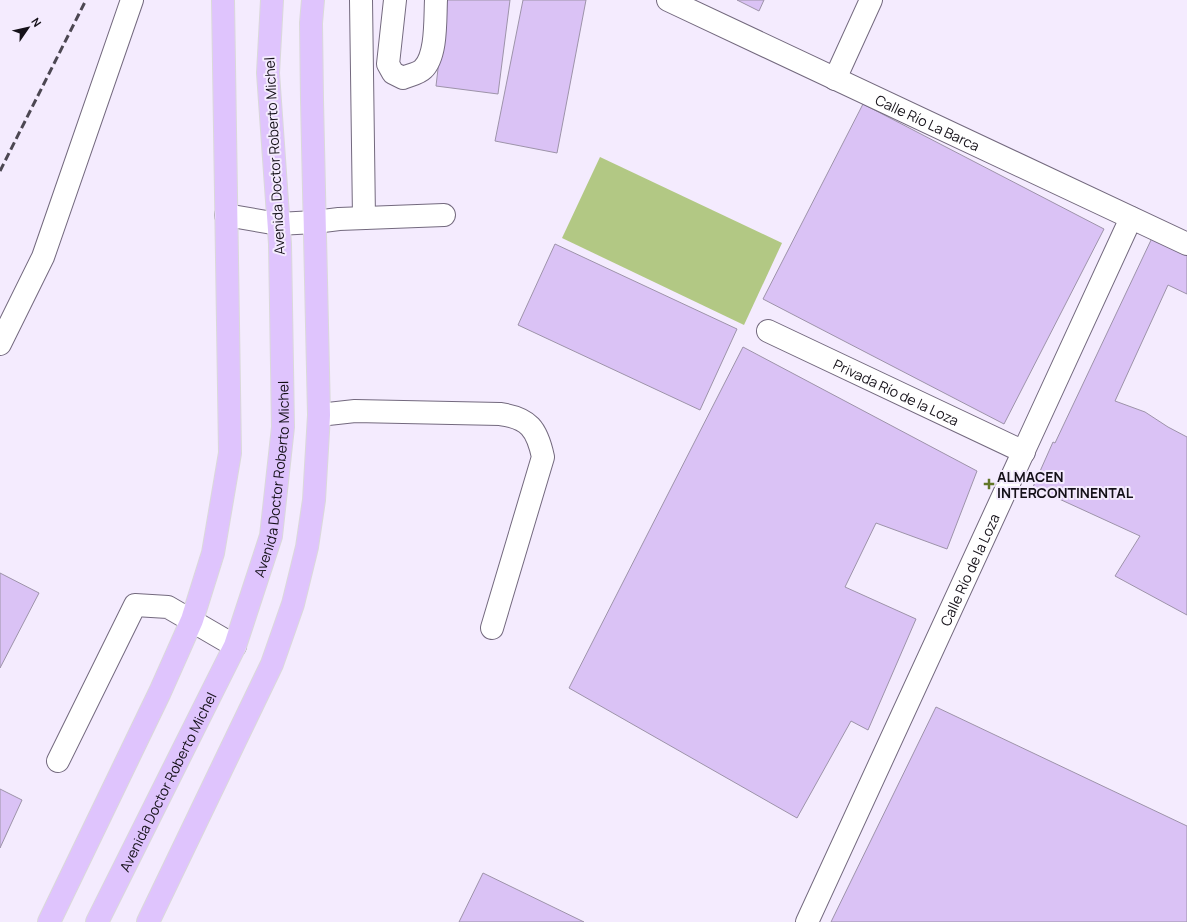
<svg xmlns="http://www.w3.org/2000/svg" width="1187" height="922" font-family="Manrope,sans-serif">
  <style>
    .green { fill: #b2c884 }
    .building { fill: #dac2f5; stroke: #9d93a9 }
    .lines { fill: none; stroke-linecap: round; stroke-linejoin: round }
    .minor-casing { stroke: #73697e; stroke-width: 24 }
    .major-casing { stroke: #dad9da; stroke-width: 24 }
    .minor { stroke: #fff; stroke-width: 22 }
    .major { stroke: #dfc4fd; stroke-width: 22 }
    .rail { stroke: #4c4752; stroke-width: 3; stroke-dasharray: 8 4; stroke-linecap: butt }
    .poi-dot { fill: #627728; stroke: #f4ebfe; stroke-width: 1.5 }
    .labels { text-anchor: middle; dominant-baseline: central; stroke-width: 4; stroke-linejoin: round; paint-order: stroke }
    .street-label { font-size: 14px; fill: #151119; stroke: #f4ebfe }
    .poi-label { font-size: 14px; font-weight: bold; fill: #151119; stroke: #f4ebfe; text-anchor: start }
  </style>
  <rect width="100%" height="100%" fill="#f4ebfe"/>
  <path class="green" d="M600,157L782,243L744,325L562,238Z"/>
  <path class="building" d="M446,0H510L498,94L436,86Z
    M523,0H586L557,153L495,141Z
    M737,0H764L759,11Z
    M863,104L1104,229L1004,424L763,299Z
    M1152,238L1187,254V294L1168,285L1115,401L1145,412L1168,427L1187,437V615L1115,576L1140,536L1033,487L1053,442L1055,443Z
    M555,244L737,329L700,410L518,325Z
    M743,347L977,471L947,549L876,523L845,587L916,619L868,730L851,721L797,818L569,688Z
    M0,573L39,593L0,668Z
    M936,707L1187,826V922H831Z
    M0,789L22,800L0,848Z
    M483,873L584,922H459Z"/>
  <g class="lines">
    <g class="minor-casing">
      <g id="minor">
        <path d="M361,0L364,218"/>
        <path d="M395,0L388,64L393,73L403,78C409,75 418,74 423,69C437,56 435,19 436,0"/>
        <path id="s1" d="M668,0L1187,244"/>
        <path d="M835,79L871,0"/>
        <path d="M226,215L278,224L315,222L339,219L444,215"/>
        <path id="s2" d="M768,331L1024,452"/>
        <path d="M0,344L43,257L132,0"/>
        <path d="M319,415L355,411L500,414C529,418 537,429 543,457L492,628"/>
        <path d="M58,761L135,605L168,607L235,646"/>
        <path id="s3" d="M807,922L1131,218"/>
      </g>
    </g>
    <g class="major-casing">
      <g id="major">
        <path d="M49,922L160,692L192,620L213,553L230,453L223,0"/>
        <path id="s4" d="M97,922L235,646L271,536L283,427L280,244L268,73L272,0"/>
        <path d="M148,922L272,664L293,604L307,547L314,500L319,415L312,100L311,23L313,0"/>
      </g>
    </g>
    <use href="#minor" class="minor"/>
    <use href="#major" class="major"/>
    <path class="rail" d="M0,171L86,0"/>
  </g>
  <path class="poi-dot" d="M987 478h4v4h4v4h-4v4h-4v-4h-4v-4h4z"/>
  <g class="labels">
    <g class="street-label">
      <text stroke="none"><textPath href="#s1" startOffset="287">Calle Río La Barca</textPath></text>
      <text transform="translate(274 156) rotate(-93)">Avenida Doctor Roberto Michel</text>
      <text stroke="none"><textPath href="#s2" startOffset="142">Privada Río de la Loza</textPath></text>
      <text stroke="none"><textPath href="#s4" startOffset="481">Avenida Doctor Roberto Michel</textPath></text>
      <text stroke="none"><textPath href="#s3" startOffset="388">Calle Río de la Loza</textPath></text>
      <text stroke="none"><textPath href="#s4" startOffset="157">Avenida Doctor Roberto Michel</textPath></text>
    </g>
    <g class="poi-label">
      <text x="997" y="476">ALMACEN<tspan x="997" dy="16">INTERCONTINENTAL</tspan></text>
    </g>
  </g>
  <g transform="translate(28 28) rotate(56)" stroke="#f4ebfe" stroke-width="3" paint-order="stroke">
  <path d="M0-3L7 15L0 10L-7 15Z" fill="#151119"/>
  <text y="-6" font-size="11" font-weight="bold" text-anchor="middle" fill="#151119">N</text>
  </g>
</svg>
